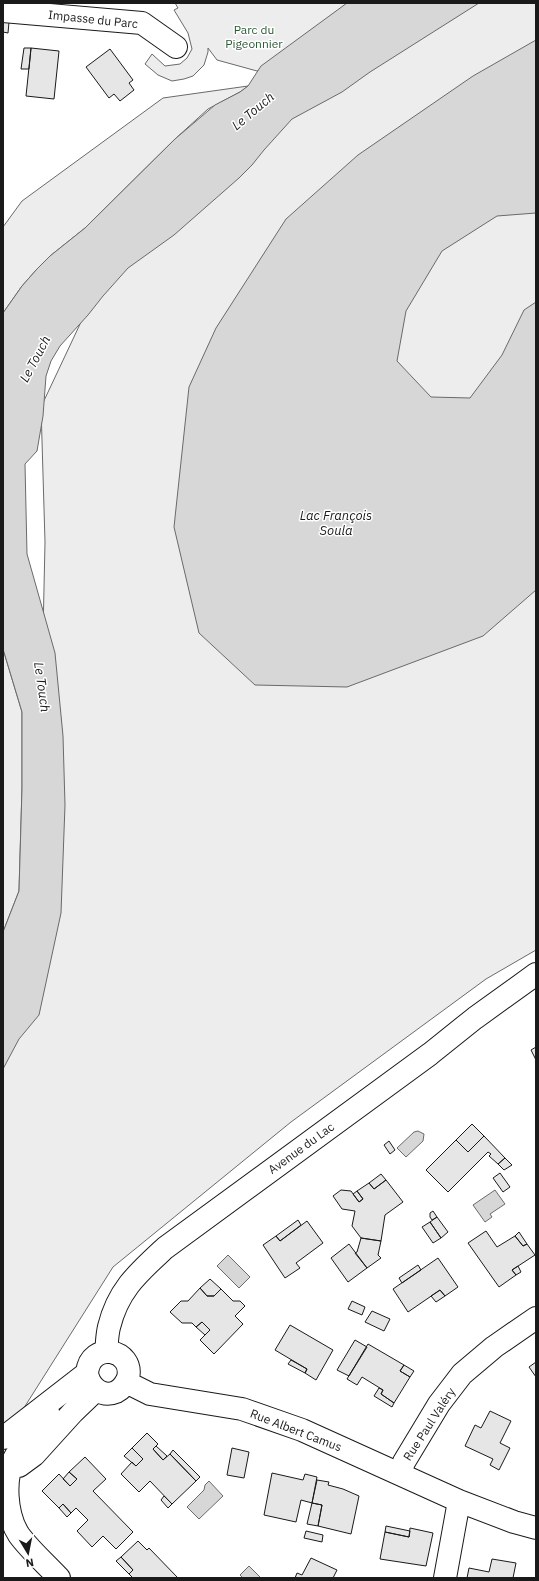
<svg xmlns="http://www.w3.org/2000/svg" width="539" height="1581" font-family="'IBM Plex Sans',sans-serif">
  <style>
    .built { fill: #ededed; stroke: #6a6a6a }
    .water { fill: #d7d7d7; stroke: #6a6a6a }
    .building { fill: #e6e6e6; stroke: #1a1a1a }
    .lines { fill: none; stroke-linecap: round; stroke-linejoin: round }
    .minor-casing { stroke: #1a1a1a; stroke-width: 24 }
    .minor { stroke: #fff; stroke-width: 22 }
    .labels { text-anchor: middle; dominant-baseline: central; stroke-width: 3; stroke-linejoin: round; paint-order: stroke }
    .street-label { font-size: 12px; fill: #1a1a1a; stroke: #fff }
    .park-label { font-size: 12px; fill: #2b5a34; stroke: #fff }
    .water-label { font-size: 13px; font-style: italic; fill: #1a1a1a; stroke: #fff }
  </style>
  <rect width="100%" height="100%" fill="#fff"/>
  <path class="built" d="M175,3H412L257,71L217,60L208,48V52L204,65L193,76L184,79L172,81L158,75L145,64L152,54L165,66L180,64L187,58L192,49L188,33L174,10L178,8Z
    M466,3H536V950L486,979L291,1122L113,1267L3,1441V1005L38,864L45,542L41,407L89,305L244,136Z
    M248,86L240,92L208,109L175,139L85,228L50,256L37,269L22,286L3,313V227L22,201L163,98Z
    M3,649L22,712V788L19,891L3,932Z"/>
  <path class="water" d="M347,3H479L370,72L342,92L292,119L264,150L252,165L239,178L174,235L128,268L103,296L88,315L60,346L51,361L46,376L43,416L37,451L25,464L27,554L55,653L63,736L65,805L61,913L39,1015L19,1039L3,1069V932L19,891L22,788V712L3,649V313L22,286L37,269L50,256L85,228L175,139L215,105L240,92L248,86L261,66Z
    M536,40V213L497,216L442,251L406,311L397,361L431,397L470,398L502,355L524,310L536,302V590L483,636L347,687L255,685L199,633L174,527L189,387L216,328L286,219L358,155L473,76Z
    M418,1131L424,1134L423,1141L406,1157L397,1148L414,1132Z
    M495,1190L505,1204L490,1214L492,1217L485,1222L473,1205Z
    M228,1255L250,1277L239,1288L217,1266Z
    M209,1481L223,1496L199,1519L187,1507L204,1490L205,1485Z
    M249,1566L261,1578H243L240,1575Z"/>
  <path class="building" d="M3,22H9L8,33L3,32Z
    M24,48H31L29,69H21Z
    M31,48L59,51L54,99L26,96Z
    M110,49L133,80L129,83L134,90L120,101L114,94L109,98L86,67Z
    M536,1047V1060L531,1050Z
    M472,1124L484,1136L468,1152L456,1140Z
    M484,1136L505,1158L498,1164L489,1156L491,1154L488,1152L448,1192L426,1170L456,1140L468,1152Z
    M389,1141L395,1150L390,1154L384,1145Z
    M505,1158L512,1165L504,1170L498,1164Z
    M500,1173L510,1187L503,1192L493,1178Z
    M381,1174L386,1180L374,1189L369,1183Z
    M386,1180L403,1202L385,1215L381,1241L361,1238L352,1226L355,1211L342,1209L333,1196L341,1190L351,1191L359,1202L363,1199L357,1191L369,1183L374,1189Z
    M357,1191L363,1199L359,1202L353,1194Z
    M433,1211L437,1217L432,1220L430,1217V1213Z
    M437,1217L448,1232L441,1238L430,1222Z
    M298,1220L301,1225L280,1241L276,1236Z
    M307,1221L323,1243L296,1263L300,1268L285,1278L263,1245L276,1236L280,1241Z
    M430,1222L441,1238L433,1243L422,1227Z
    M486,1231L497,1247L515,1236L523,1246L527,1244L535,1255L512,1270L516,1275L499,1287L468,1243Z
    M519,1232L527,1244L523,1246L515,1236Z
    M361,1238L381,1241L378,1255L381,1258L367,1268L355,1253L357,1252Z
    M349,1244L367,1268L348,1282L331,1258Z
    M438,1258L458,1287L445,1296L440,1290L408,1312L393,1289Z
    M418,1265L421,1270L402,1283L399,1278Z
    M518,1266L521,1272L516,1275L512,1270Z
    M210,1279L221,1289L214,1296H207L200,1288Z
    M200,1288L207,1296H214L221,1289L233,1301H240L245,1306L235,1316L243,1324L214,1354L200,1340L210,1330L202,1322L196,1327L192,1323H182L170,1312L181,1301H188Z
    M440,1290L445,1296L436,1302L431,1296Z
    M352,1301L365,1307L362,1315L348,1309Z
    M372,1311L390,1319L384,1331L365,1322Z
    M202,1322L210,1330L205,1335L196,1327Z
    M290,1325L333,1350L316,1380L305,1373L307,1369L275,1350Z
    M355,1340L367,1347L349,1376L337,1370Z
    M368,1344L404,1365L400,1371L410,1377L394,1403L381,1394L383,1390L362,1377L357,1385L347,1379Z
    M291,1360L307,1369L305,1373L288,1364Z
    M536,1362V1377L529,1367Z
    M404,1365L414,1371L410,1377L400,1371Z
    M379,1388L383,1390L381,1394L394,1403L392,1407L374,1396Z
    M490,1411L511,1421L500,1443L510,1448L499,1470L490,1465L493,1459L465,1446L475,1425L481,1428Z
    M147,1433L158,1444L153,1449L163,1460L170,1454L196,1481L172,1504L150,1481L139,1492L121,1474L132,1462L136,1466L143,1459L132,1448Z
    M156,1446L167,1456L163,1460L153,1449Z
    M132,1448L143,1459L136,1466L124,1456Z
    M232,1448L249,1452L244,1478L227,1475Z
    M173,1450L200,1477L196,1481L170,1454Z
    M85,1457L106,1479L93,1491L133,1532L116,1549L103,1536L92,1547L77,1531L88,1520L76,1508L71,1513L63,1504L59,1508L42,1491L59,1474L70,1486L77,1479L69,1472Z
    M69,1472L77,1479L70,1486L63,1479Z
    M272,1473L303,1480L305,1474L317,1477L312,1503L301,1500L296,1522L264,1515Z
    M317,1480L329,1482L328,1485L343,1489L359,1496L351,1534L318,1526L322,1505L312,1503Z
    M164,1496L172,1504L168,1508L161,1500Z
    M312,1503L322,1505L318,1526L307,1524Z
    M63,1504L71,1513L67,1517L59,1508Z
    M386,1526L410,1531L409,1537L385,1532Z
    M410,1528L433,1533L426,1566L380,1559L385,1532L409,1537Z
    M306,1531L323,1535L322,1542L304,1538Z
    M138,1541L147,1550L149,1548L178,1578H133L129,1574L133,1570L121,1557Z
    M121,1557L133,1570L129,1574L116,1561Z
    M311,1558L337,1570L333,1578H295L297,1573L302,1575Z
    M492,1559L516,1563L513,1578H467L469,1568L489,1572Z"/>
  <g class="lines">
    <g class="minor-casing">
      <path id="minor" d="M3,11L142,23L176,47
        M106,1352C107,1344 107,1335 109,1327C118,1290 138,1273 165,1248L430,1054L475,1018L536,974
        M126,1382L150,1394L242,1409L302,1430L459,1501L514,1522L536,1528
        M48,1412C37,1427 23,1442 15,1457C3,1478 6,1515 19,1535C30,1550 46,1564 59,1578
        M3,1438L87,1373C90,1340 135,1349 128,1378C126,1383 122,1389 116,1392C102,1398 89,1387 87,1373
        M19,1466L34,1455L73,1412L96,1390
        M400,1474L404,1462L439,1404L462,1374L494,1347L536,1318
        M445,1578L459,1501"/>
    </g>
    <use href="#minor" class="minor"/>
  </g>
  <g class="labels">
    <g class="street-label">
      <text transform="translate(93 19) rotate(6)">Impasse du Parc</text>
      <text transform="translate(301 1148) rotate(-36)">Avenue du Lac</text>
      <text transform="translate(429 1424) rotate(-57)">Rue Paul Valéry</text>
      <text transform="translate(296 1430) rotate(21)">Rue Albert Camus</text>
    </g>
    <g class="park-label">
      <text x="254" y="29">Parc du<tspan x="254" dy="14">Pigeonnier</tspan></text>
    </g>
    <g class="water-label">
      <text transform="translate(253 111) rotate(-40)">Le Touch</text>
      <text transform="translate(35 359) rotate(-62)">Le Touch</text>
      <text x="336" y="515">Lac François<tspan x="336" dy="15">Soula</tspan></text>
      <text transform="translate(42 687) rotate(82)">Le Touch</text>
    </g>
  </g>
  <rect width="539" height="1581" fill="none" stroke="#1a1a1a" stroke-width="8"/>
  <g transform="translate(28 1553) rotate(170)" stroke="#ffffff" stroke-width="3" paint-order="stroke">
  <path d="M0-3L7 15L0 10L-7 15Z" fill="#1a1a1a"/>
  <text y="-6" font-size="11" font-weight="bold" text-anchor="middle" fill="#1a1a1a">N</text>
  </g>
</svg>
